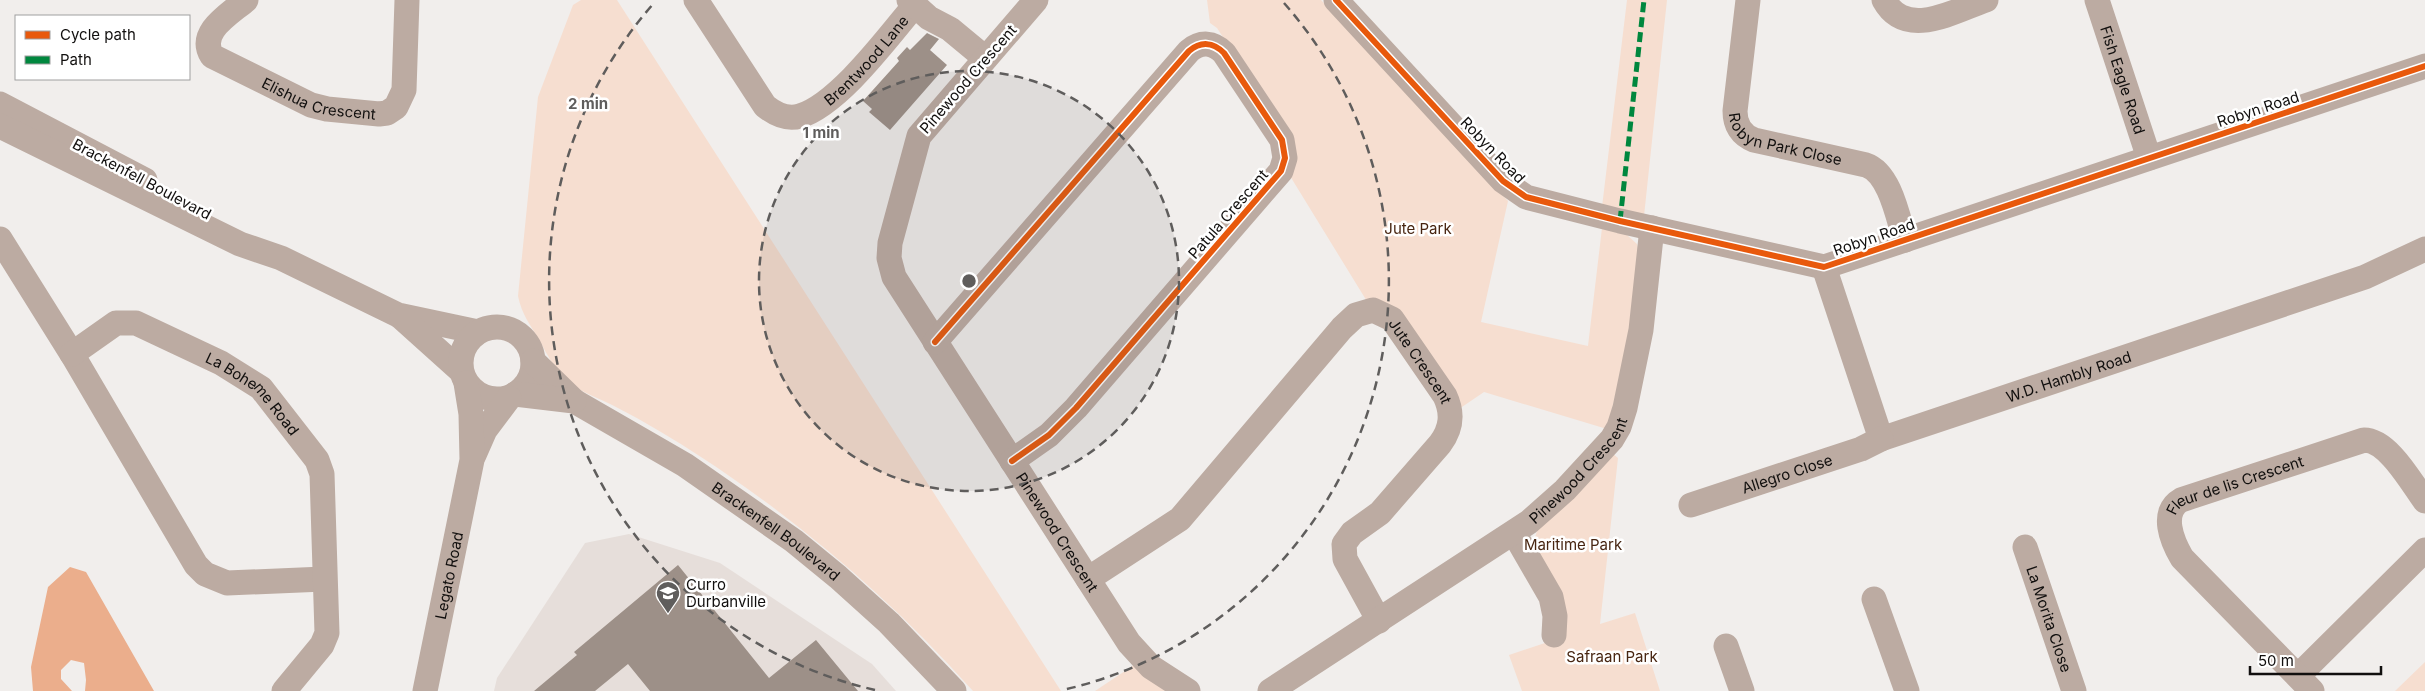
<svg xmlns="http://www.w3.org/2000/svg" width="2425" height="691" font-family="Inter,sans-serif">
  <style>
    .built { fill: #e6deda }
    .green { fill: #f6ded0 }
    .water { fill: #ebae8c }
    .building { fill: #9d9088 }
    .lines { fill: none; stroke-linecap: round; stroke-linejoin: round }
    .minor { stroke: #bcaba2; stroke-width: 25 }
    .quiet { stroke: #00873e; stroke-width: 5; stroke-dasharray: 10 5; stroke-linecap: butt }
    .cycleway-casing { stroke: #fff; stroke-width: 9 }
    .cycleway { stroke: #e8590c; stroke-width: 6 }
    .ring { fill: none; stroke: #5f5d5c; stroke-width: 2.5; stroke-dasharray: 9 6 }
    .labels { text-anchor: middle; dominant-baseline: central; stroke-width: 5; stroke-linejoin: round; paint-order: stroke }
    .street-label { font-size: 15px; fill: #110f0e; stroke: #fff }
    .park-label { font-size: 15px; fill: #472511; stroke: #fff }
    .poi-label { font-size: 15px; fill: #110f0e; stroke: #fff; text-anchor: start }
    .centre { fill: #5f5d5c; stroke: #fff; stroke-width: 2.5 }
    .ring-label { font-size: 15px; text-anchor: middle; font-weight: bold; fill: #5f5d5c; stroke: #fff; stroke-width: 5; stroke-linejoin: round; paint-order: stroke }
  </style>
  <rect width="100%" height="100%" fill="#f1eeec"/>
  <path class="built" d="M629,534L720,563L872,664L896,691H494L497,678L585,543Z"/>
  <path class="green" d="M581,0H617L1061,691H973C893,601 802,523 701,457C674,439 645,422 616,407C601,399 579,392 566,380C553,368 548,355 539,340C530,324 522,315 518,296L538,97L573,5Z
    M1207,0H1321L1508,201L1481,322L1588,346L1602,228L1626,234L1637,244L1639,251L1631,333L1607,429L1484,392L1459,409L1368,303L1290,176L1291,141L1217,28L1210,23Z
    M1627,0H1667L1644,216L1602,207Z
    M1612,453L1618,458L1600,624L1635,613L1660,691H1522L1509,655L1563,637L1533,544L1537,531Z
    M2425,662V691H2395Z
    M1134,665L1171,691H1095Z"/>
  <path class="water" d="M70,567L86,572L154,691H85L86,680L84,663L71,660L61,670V679L72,691H33L31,667L48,587Z"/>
  <path class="building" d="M927,33L939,39L930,50L947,65L890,130L869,112L872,109L863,101L899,61L897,58L907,47L910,50Z
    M678,565L769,678L816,640L858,691H650L628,664L595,691H534L577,655L574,652Z"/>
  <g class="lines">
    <g class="minor">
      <path id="s1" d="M246,0C230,14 197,32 212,56L311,105L327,109L379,114L387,113L396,107L404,90L407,0"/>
      <path id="s2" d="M696,0L765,106C775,114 787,120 800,116C839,104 888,37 915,5"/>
      <path d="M909,0L929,18L950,29L985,58"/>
      <path id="s3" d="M1036,0L919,136L890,243L889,258L894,277L1129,643L1151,667L1188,691"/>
      <path d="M1336,0L1503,181L1526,197L1620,221L1824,267L2425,66"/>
      <path id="s4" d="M1748,0L1735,111C1735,125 1741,135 1754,140L1866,165C1890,173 1898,218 1905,240"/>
      <path d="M1884,0C1906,40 1954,11 1986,0"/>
      <path id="s5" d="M2097,0L2149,158"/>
      <path d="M0,104L145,180"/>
      <path d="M0,126L240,244L281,258L398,315L478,332"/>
      <path d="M0,239L72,354L196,565L205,574L227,583L324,579"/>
      <path id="s6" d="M1824,267L1881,439L2365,277L2425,249"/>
      <path d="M402,318L461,371"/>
      <circle cx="497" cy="363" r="36"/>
      <path d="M935,342L1189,51C1201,41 1213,42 1224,53L1282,140L1285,158L1281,171L1076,408L1049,435L1012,461"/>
      <path id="s7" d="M72,354L116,323H136L221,363L261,388L317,460L322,474L327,633L322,645L284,691"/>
      <path id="s8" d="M533,361L574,401L685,465L794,541L838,577L889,623L954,691"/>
      <path d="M515,394L574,401"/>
      <path d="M474,455L485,430L509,398"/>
      <path id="s9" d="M1691,505L1861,449L1881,439"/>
      <path d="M1514,533L1551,597L1555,616L1554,635"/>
      <path id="s10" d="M2025,547L2074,691"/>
      <path id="s11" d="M1088,579L1180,519L1342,328L1356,315L1373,310L1392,319L1445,396C1453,413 1452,428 1440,444L1380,513L1352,533L1344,544L1345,559L1379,621"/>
      <path d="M1874,599L1907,691"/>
      <path d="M1726,646L1742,691"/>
      <path d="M2298,676L2425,550"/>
      <path id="s12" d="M425,691L472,460L471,414L466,383"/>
      <path id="s13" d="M1270,691L1529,522L1565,490L1612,439L1619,427L1625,408L1641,330L1652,228"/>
      <path id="s14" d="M2312,691L2182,558C2172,541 2160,512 2181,500L2364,440C2388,440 2411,482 2425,501"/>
    </g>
    <path class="quiet" d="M1620,221L1644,0"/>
    <g class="cycleway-casing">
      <path id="cycleway" d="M1336,0L1503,181L1526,197L1620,221L1824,267L2425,66
        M935,342L1189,51C1201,41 1213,42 1224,53L1282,140L1285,158L1281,171L1076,408L1049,435L1012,461"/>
    </g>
    <use href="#cycleway" class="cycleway"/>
  </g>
  <circle cx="969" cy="281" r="210" fill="#5f5d5c" fill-opacity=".12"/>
  <g class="ring">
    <circle cx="969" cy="281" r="210"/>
    <path d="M875 690A420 420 0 0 1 654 3M1284 3A420 420 0 0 1 1063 690"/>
  </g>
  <defs>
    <g id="school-pin" transform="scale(1.25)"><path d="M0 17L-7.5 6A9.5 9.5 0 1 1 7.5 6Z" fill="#5f5d5c" stroke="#fff"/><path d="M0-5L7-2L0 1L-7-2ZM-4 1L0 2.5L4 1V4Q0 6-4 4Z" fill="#fff"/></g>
  </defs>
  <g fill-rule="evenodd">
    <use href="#school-pin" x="668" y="593"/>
  </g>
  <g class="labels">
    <g class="street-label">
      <text stroke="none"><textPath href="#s2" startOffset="252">Brentwood Lane</textPath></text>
      <text transform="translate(968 79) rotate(-49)">Pinewood Crescent</text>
      <text stroke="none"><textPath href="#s5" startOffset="84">Fish Eagle Road</textPath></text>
      <text stroke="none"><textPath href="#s1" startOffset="189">Elishua Crescent</textPath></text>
      <text transform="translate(2258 109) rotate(-18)">Robyn Road</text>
      <text stroke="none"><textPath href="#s4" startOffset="176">Robyn Park Close</textPath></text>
      <text transform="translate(1493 150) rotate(46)">Robyn Road</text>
      <text transform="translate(142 179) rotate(28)">Brackenfell Boulevard</text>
      <text transform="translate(1228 214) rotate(-49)">Patula Crescent</text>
      <text transform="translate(1874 237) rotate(-19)">Robyn Road</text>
      <text stroke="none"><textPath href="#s11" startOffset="469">Jute Crescent</textPath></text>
      <text stroke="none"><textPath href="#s6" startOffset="379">W.D. Hambly Road</textPath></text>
      <text stroke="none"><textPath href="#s7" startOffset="212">La Boheme Road</textPath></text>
      <text stroke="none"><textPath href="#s13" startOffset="381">Pinewood Crescent</textPath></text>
      <text stroke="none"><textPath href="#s9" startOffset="101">Allegro Close</textPath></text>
      <text stroke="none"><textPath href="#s14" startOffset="306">Fleur de lis Crescent</textPath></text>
      <text stroke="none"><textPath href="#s8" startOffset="298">Brackenfell Boulevard</textPath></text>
      <text stroke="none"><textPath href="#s3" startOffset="628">Pinewood Crescent</textPath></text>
      <text stroke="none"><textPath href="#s12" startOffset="118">Legato Road</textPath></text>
      <text stroke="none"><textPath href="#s10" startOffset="76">La Morita Close</textPath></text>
    </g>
    <g class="park-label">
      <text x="1418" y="228">Jute Park</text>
      <text x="1573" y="544">Maritime Park</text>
      <text x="1612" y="656">Safraan Park</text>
    </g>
    <g class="poi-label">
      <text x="686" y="584">Curro<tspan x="686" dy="17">Durbanville</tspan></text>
    </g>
  </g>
  <circle cx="969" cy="281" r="8" class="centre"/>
  <g class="ring-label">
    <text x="588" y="109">2 min</text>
    <text x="821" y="138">1 min</text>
  </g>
  <rect x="15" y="15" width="175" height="65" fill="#ffffff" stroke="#a09f9f"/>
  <rect x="25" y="31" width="25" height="8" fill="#e8590c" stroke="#a09f9f"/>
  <text x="60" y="40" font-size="15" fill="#110f0e">Cycle path</text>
  <rect x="25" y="56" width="25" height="8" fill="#00873e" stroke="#a09f9f"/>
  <text x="60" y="65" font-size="15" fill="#110f0e">Path</text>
  <path d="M2250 666v8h131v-8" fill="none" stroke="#110f0e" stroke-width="2.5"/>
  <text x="2258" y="666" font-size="15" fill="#110f0e" stroke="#ffffff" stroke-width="4" paint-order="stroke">50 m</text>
</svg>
